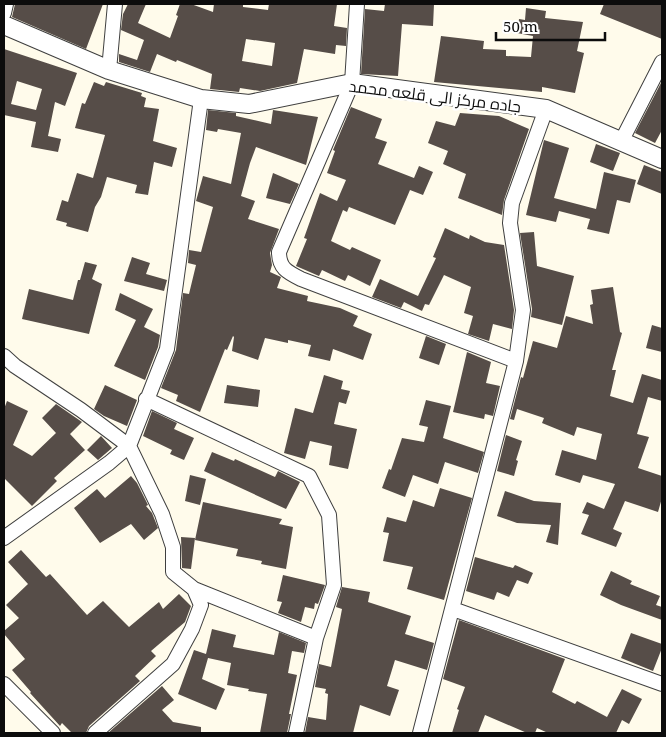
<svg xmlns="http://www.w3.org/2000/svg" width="666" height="737" font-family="'Noto Serif',Cairo,serif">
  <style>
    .building { fill: #564d48; fill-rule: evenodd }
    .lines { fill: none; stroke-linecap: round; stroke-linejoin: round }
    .minor-casing { stroke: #3f3f3f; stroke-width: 16 }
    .tertiary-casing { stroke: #3f3f3f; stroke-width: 20 }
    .minor { stroke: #fff; stroke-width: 14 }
    .tertiary { stroke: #fff; stroke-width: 18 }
    .labels { text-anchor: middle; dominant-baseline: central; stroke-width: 5; stroke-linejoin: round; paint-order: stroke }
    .street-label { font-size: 16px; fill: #0c0c0c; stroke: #fff }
  </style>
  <rect width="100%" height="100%" fill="#fffbeb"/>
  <path class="building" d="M15,4H103L86,49L12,17Z
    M128,4H146L138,23L170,38L178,16L176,15L180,4H191L213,12L214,4H243V7L268,10L269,4H337L334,26L347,28L346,46L336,45L335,54L304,49L297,83L260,91L240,88L239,92L210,89L212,74L177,60L176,62L157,54L150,72L119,62V54L137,60L144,40L121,30L123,14ZM246,39L275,43L272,66L242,61Z
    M385,4H434L433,26L402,24L398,76L361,74L365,9L384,11Z
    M604,4H662V39L600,14Z
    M526,8L546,11L545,18L583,22L577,51L584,53L575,93L542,87V92L434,82L441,36L484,41L483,49L506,50V56L531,57L533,36L517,33L519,19L525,20Z
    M4,49L77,73L65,106L55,102L48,136L61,139L58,152L31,147L36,122L4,115ZM17,81L42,89L36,110L11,104Z
    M662,81V130L655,143L635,133Z
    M94,82L104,86L106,82L142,93L141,96L146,98L144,107L159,109L153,141L177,148L172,167L154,162L148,195L135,193L137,185L107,177L101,197L95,207L88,232L66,226L67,223L56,220L62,200L68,202L77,173L93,178L105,135L75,128L82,103L85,104Z
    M351,107L382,119L375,138L387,142L378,164L414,178L419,166L433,172L423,195L410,190L395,225L349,207L347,212L343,210L331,241L350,250L352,247L381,260L370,286L348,275L345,281L322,270L319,276L296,266L307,239L304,238L320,193L337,201L346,180L327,173L335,151L333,150Z
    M208,110L236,113V116L271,124L273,110L318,117L306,165L256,147L250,163L241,196L255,201L248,219L279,229L270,253L272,265L270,272L281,277L277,288L308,296L307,301L340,308L358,316L353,326L372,334L363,360L333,349L330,361L308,356L311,345L288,340V343L265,338L258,360L232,351L234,337L233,336L227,350L225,349L200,412L176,401L178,395L161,388L176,350L183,293L189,294L196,265L188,263L189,250L201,252L213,207L196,201L203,176L231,184L241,133L218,129L217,132L206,130Z
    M460,113L499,116L529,129L504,200L502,215L458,198L466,174L443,164L448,151L428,143L436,121L455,126Z
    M544,140L569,148L554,198L596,209L604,172L636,180L630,203L617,200L609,234L587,229L590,219L559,211L556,222L526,215Z
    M596,144L620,153L613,171L590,162Z
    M644,165L662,172V194L637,184Z
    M273,173L299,184L290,204L266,198Z
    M445,228L469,239L470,235L485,242L504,245L514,310L512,329L493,324L489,341L468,334L473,316L464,313L471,287L444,275L429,305L425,304L422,311L404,302L401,308L372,297L380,279L418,296L436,258L433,257Z
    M534,232L537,266L574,276L562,325L531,317L532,309L520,233Z
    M132,257L150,263L146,274L167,280L164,291L124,281Z
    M85,262L97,265L92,279L102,284L89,334L22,319L29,289L73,300L78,280H80Z
    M613,287L620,332L622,333L612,370H616L610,396L633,403L642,374L662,380V401L648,397L637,434L649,437L638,468L662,476V498L658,512L625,501L613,529L622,533L616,547L581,534L589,515L582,513L587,502L604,509L615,484L583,475L580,483L555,475L562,450L596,460L602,434L577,427L574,436L542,423L544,418L517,409L514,420L510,419L521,377L523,378L533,341L557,348L566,316L593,324L590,305L593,304L591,290Z
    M120,293L153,309L144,327L160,335L158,347L145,380L114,366L136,320L115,310Z
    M652,325L662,328V352L646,348Z
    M426,336L446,344L439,365L419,358Z
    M467,352L491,362L486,383L500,386L493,416L485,414L484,419L453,412Z
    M324,375L343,381L341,389L350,391L346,404L339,402L334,424L357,429L348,469L329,465L332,446L310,441L305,459L284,453L295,408L313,413Z
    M105,385L137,400L127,426L104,416L94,409Z
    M227,385L260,390L258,407L224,403Z
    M426,400L451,406L443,438L484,452L478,473L445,462L438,484L413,475L405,497L382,488L389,469L391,470L402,438L424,442L428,427L419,425Z
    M7,401L28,411L13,445L32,456L56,433L42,418L56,404L82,422L70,434L85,450L54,478L57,481L32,506L4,478V409Z
    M152,411L177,423L174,429L194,438L184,460L170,454L172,450L143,436Z
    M506,435L522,441L516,460L518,461L514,476L497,471Z
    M101,436L112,448L98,460L87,450Z
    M212,452L234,461L235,459L275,477L278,471L300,482L286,509L204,471Z
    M190,475L206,479L200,505L185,501Z
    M131,476L137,483L148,505L146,506L152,513L158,528L144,540L131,524L100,543L74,508L97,489L105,498Z
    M440,488L472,498L444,600L407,589L413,567L383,561L389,533L383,532L387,517L406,522L413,500L434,507Z
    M505,491L534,501L561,503L558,545L546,542L551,525L517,523L497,516Z
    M203,502L282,519L279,524L293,527L286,569L261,564L262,561L236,556L238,549L195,540Z
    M181,537L195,538L191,569L182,568Z
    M21,550L46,577L50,574L87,615L103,601L129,627L159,602L163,609L179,594L191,606L185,622L151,651L156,656L135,676L140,681L89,726L86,733H72L62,723L60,726L30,693L31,692L12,670L25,659L4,634V631L19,618L6,605L28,584L8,562Z
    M475,557L513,568L515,565L533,573L528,584L517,580L509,597L497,592L494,600L466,591Z
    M611,571L632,581L630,584L660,596L656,605L662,607V620L621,605L600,595Z
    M283,575L325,585L318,604L315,603L314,609L305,607L301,622L278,613L282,602L277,601Z
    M342,587L370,592L368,602L411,616L405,634L434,643L427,670L395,660L387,686L399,690L390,716L360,705L353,733H305L308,717L326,720L328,694L325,693L326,689L315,687L319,664L331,667L342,609L336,607Z
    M459,620L565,659L552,692L575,704L577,701L607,717L622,689L642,699L629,724L622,720L616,733H548L537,728L535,733H527L485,715L478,733H452L459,710L457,709L465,687L443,679Z
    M212,629L236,635L233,647L274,655L279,632L306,643L304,653L292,651L288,673L297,675L289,714H291L287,733H260L267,694L248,691L249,689L227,685L231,663L208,658L202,679L225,689L216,710L178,694L194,650L206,654Z
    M631,633L662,644V648L653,671L621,658Z
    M162,686L174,700L162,710L173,722L201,727V733H108Z"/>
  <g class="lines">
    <g class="minor-casing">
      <path id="minor" d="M357,4L352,83L279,252C279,268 287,272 301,279L516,361
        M4,13L6,4
        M109,70L115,4
        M622,140L662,62
        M4,356L15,366L81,410L129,446L162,514L173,547V572L194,589L201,605L192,629L173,664L95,733
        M146,399L309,476L329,515L334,585L316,638L296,733
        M4,538L109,463L129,446L167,349L201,99
        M194,589L316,638
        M453,609L662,684
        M4,684L53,733
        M420,733L516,361L523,310L510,223L512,203L546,109"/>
    </g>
    <g class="tertiary-casing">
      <path id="tertiary" d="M4,25L109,70L201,99L249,104L352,83L546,109L662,159"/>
    </g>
    <use href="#minor" class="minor"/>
    <use href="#tertiary" class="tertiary"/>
  </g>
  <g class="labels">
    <g class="street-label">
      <text transform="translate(435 96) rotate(7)">جاده مرکز الی قلعه محمد</text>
    </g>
  </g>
  <rect width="666" height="737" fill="none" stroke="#0c0c0c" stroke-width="10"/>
  <path d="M496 32v8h109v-8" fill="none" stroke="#0c0c0c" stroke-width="2.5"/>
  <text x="503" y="32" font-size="15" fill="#0c0c0c" stroke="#ffffff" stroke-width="4" paint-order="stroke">50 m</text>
</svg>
